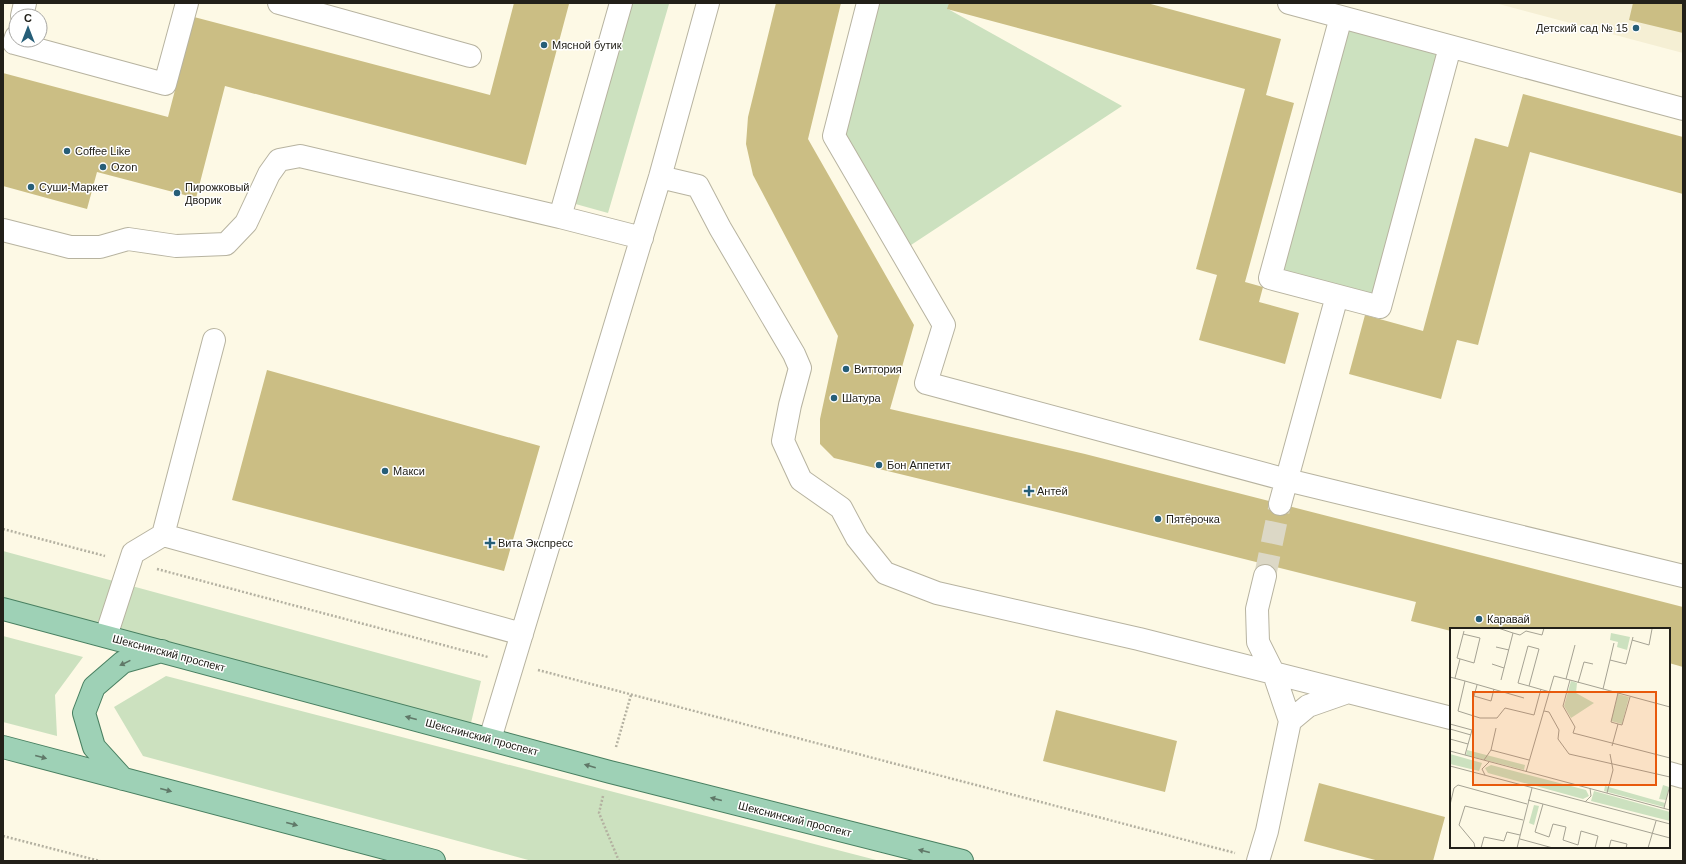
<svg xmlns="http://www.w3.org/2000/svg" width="1686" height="864" font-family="Arial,sans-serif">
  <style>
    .built { fill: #f5efd4 }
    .green { fill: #cce1bf }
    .building { fill: #cbbe84 }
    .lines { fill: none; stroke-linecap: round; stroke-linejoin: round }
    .minor-tunnel { stroke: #dcd8c6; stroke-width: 22; stroke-dasharray: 22 11; stroke-linecap: butt }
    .minor-casing { stroke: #b7b3a0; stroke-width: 24 }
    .major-casing { stroke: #487f60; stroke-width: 24 }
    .path { stroke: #b4b1a1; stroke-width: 2.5; stroke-dasharray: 2 2; stroke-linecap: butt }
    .minor { stroke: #fff; stroke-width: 22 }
    .major { stroke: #9ed1b6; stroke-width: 22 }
    .oneway { fill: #607868 }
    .poi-dot { fill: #265e78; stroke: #fff; stroke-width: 1.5 }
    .labels { text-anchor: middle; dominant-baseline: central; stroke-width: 3; stroke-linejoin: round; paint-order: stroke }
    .poi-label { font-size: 11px; fill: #222019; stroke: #fff; text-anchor: start }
    .street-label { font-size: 11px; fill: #222019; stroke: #fff }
    .inset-road { fill: none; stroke: #a5a293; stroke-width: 1 }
    .view { fill: #e8590c; fill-opacity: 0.15; stroke: #e8590c; stroke-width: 2 }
    .inset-edge { fill: none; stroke: #222019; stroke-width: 2 }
  </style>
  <rect width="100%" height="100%" fill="#fdf9e5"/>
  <path class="built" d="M1495,3H1683V53Z"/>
  <path class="green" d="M630,3H664L669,4L608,213L572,203Z
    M877,3H949L948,9L1122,106L908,247L843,133Z
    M1341,26L1442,52L1378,302L1277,276Z
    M3,551L481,681L470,727L3,599Z
    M3,636L83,657L55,695L57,736L3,722Z
    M166,676L880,861H532L143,756L114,707Z"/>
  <path class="building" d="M514,3L569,4L526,165L225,86L196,198L97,172L87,209L3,186V73L168,117L194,17L490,95Z
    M776,3H841L808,139L914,325L890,409L1085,454L1683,607V667L1669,663V629H1451V631L1411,621L1416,602L1069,515L834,458L820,444V419L838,336L753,175L746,144L748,117Z
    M949,3H1147L1281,39L1266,95L1294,103L1245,282L1263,287L1259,302L1299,313L1285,364L1199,340L1217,275L1196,269L1245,89L947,9Z
    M1633,3H1683V33L1629,20Z
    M1523,94L1683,137V194L1530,152L1478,345L1457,340L1441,399L1349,374L1365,315L1423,331L1475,138L1508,147Z
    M267,370L540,446L504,571L232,500Z
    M1056,710L1177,741L1165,792L1043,761Z
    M1319,783L1445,817L1433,861H1379L1304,841Z"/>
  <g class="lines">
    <path class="minor-tunnel" d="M1265,576L1280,504"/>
    <g class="minor-casing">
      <path id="minor" d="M279,3L470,56
        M868,3L834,136L944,325L926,383L1287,480L1683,576
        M1289,3L1683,109
        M22,16L25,3
        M1341,17L1270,278L1380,307L1450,47
        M16,37L14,43L165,84L187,3
        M660,177L698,186L720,228L794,354L800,368L790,405L783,441L801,480L841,508L857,538L885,573L937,593L1139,639L1451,718
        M560,217L642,238
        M3,230L70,247H100L128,239L176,246L226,244L246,223L269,174L279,160L300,156L560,217L621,3
        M1280,504L1337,296
        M163,535L522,634
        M106,636L133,553L163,535L214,340
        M1290,721L1308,706L1348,692
        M490,739L660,177L708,3
        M1669,773L1683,777
        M1258,861L1267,831L1290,721L1274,674L1258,642L1257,609L1265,576"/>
    </g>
    <g class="major-casing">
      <path id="major" d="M3,609L610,772L962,861
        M3,747L434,861
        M123,779L94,747L84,713L94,687L123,662L162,651"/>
    </g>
    <path class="path" d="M3,529L105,556
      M157,569L488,657
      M538,670L1235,853
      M616,747L631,695
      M603,796L599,813L619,861
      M3,836L100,861"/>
    <use href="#minor" class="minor"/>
    <use href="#major" class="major"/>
  </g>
  <defs><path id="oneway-solid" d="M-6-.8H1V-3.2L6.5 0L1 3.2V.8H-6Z"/></defs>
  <g class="oneway">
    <use href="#oneway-solid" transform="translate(125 663) rotate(154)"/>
    <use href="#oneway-solid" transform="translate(411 718) rotate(-165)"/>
    <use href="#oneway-solid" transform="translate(41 757) rotate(15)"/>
    <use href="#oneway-solid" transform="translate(590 766) rotate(-164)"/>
    <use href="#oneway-solid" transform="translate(166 790) rotate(15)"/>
    <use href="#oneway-solid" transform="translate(716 799) rotate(-166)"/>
    <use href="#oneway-solid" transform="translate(292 824) rotate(15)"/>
    <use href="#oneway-solid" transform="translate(924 851) rotate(-166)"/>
  </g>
  <g class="poi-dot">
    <circle cx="1636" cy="28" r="4"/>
    <circle cx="544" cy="45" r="4"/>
    <circle cx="67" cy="151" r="4"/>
    <circle cx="103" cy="167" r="4"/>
    <circle cx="31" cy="187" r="4"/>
    <circle cx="177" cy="193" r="4"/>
    <circle cx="846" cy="369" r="4"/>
    <circle cx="834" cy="398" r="4"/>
    <circle cx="879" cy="465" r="4"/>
    <circle cx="385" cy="471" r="4"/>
    <path d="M1027 485h4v4h4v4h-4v4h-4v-4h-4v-4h4z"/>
    <circle cx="1158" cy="519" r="4"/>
    <path d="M488 537h4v4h4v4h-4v4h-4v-4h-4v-4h4z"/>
    <circle cx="1479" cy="619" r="4"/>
  </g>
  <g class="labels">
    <g class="poi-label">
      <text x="1628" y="28" text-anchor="end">Детский сад № 15</text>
      <text x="552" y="45">Мясной бутик</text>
      <text x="75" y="151">Coffee Like</text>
      <text x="111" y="167">Ozon</text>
      <text x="39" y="187">Суши-Маркет</text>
      <text x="185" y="187">Пирожковый<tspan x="185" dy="13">Дворик</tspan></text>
      <text x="854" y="369">Виттория</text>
      <text x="842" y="398">Шатура</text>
      <text x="887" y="465">Бон Аппетит</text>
      <text x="393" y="471">Макси</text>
      <text x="1037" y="491">Антей</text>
      <text x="1166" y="519">Пятёрочка</text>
      <text x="498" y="543">Вита Экспресс</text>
      <text x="1487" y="619">Каравай</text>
    </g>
    <g class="street-label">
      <text transform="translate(169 653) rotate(15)">Шекснинский проспект</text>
      <text transform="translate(482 737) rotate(15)">Шекснинский проспект</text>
      <text transform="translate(795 819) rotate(14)">Шекснинский проспект</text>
    </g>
  </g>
  <g transform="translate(1450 628)">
    <rect width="220" height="220" fill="#fdf9e5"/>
    <path d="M161,5L180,9L177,22L167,19L168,14L160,12ZM121,53L127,55L126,65L144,75L121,90L114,78ZM168,66L179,69L172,96L161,93ZM17,122L75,137L74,142L16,127ZM0,126L32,135L29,143L0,136ZM41,137L136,162L139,168L133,171L38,145L35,140ZM213,157L219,159L216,172L209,171ZM155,158L215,175L214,179L154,163ZM144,163L220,184V193L141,173ZM84,177L89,178L84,197L79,195Z" fill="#cce1bf"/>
    <path class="inset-road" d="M48,0L63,5L51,52M63,5L70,7L76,3L92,7L94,0M13,6L30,10L24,35L7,30L14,3M182,12L199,17L202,1M46,19L59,22M160,32L164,15M42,36L54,40M0,49L15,53M5,50L10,31M116,51L120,52L113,78L125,99L123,105L220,130M120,52L220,79M128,55L134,34L143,36M27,57L24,68L41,73L44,61M79,58L68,55L78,18L89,21L79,58L100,64M153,61L160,32L176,36L183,9M168,65L161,94L168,96L172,97L180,69M74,70L15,53L8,83L30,90H47L55,80L84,87L91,61M94,83L99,84L109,102L108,111L119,126L220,149M0,96L22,102L15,127M0,101L21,107M0,111L18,116M162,118L168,96M41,122L79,132M0,123L220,182M34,132L41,122L46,100M0,138L220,196M76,144L104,48L116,51L125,17M35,147L32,141L39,134M157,165L163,142L160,126M78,172L220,210M135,174L141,168L140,160M93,176L85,204L99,209L103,196L116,199L113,212L128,217L131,203L148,208L145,220M0,177L4,160L8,157L77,176M214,180L220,157M70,211L103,220M25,220L24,215L9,197L15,178L73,192M31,220L34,209L54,213L57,204L70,207M67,220L82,160M159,220L161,212L177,216L176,220M198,220L206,193"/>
    <path class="view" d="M23,64H206V157H23Z"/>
    <rect width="220" height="220" class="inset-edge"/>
  </g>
  <rect width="1686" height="864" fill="none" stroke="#222019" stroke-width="8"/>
  <g transform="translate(28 28)"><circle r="19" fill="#ffffff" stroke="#a7a6a3"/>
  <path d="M0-3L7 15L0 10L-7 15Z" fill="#265e78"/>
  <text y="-6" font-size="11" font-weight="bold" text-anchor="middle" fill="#222019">С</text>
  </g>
</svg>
